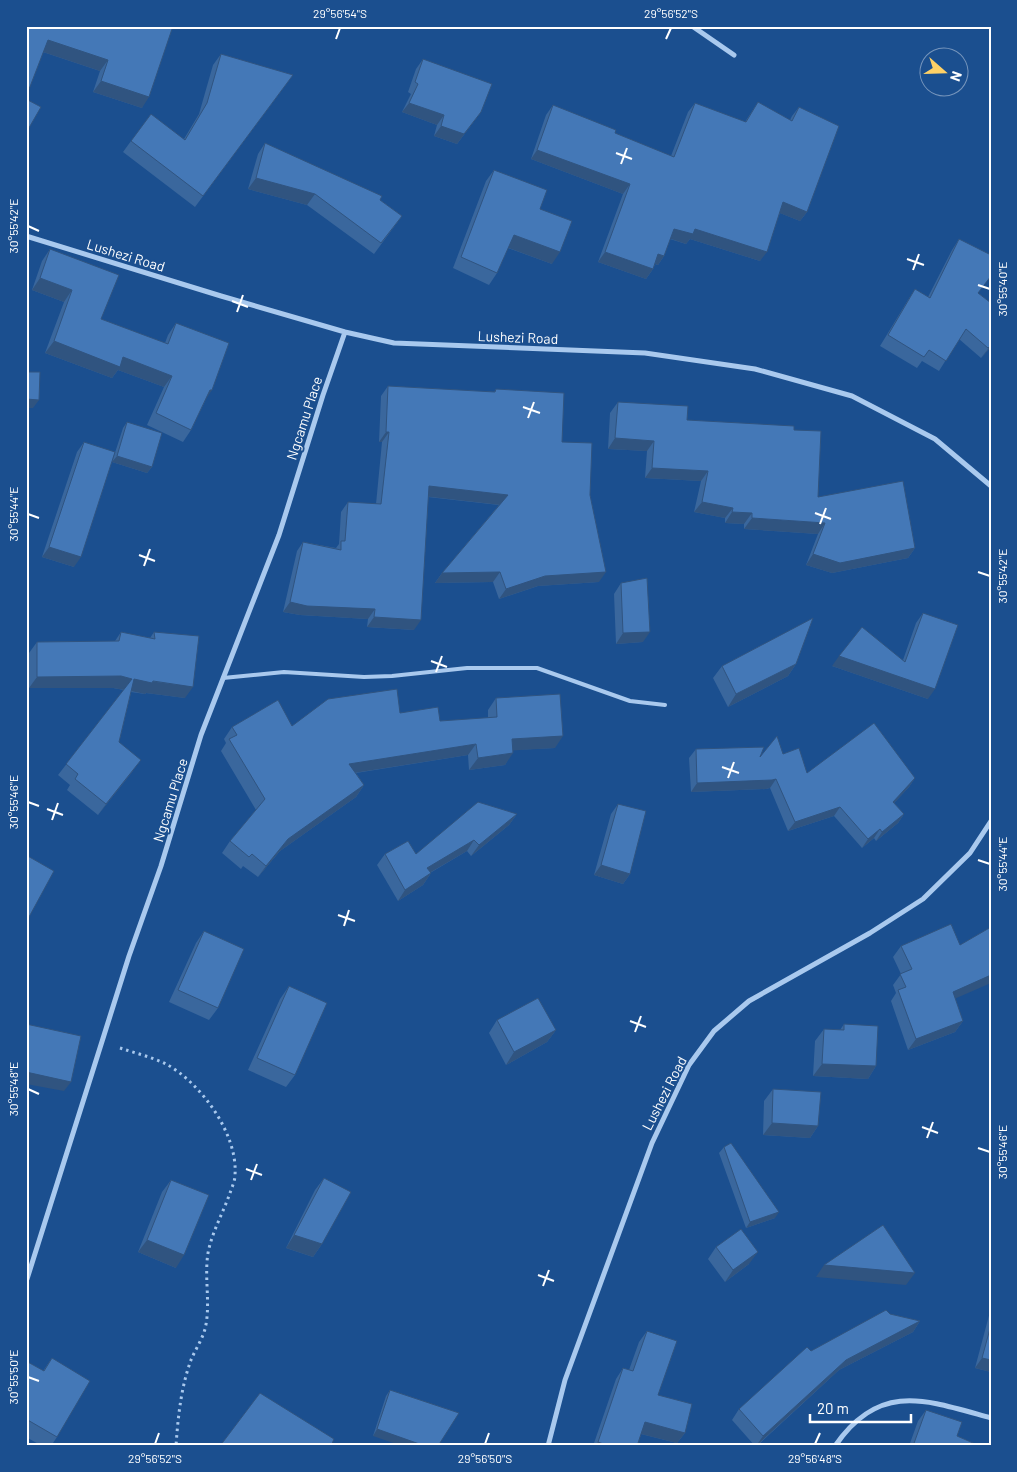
<svg xmlns="http://www.w3.org/2000/svg" width="1017" height="1472" font-family="Barlow,sans-serif">
  <style>
    .lines { fill: none; stroke-linecap: round; stroke-linejoin: round }
    .path { stroke: #a9c9ee; stroke-width: 3; stroke-dasharray: 2.5 4; stroke-linecap: butt }
    .service { stroke: #a9c9ee; stroke-width: 4 }
    .minor { stroke: #a9c9ee; stroke-width: 5 }
    .wall { fill: #3a679d }
    .shaded-wall { fill: #305480 }
    .building { fill: #4478b7; stroke: #305480 }
    .ticks { fill: none; stroke: #fff; stroke-width: 2 }
    .labels { text-anchor: middle; dominant-baseline: central; stroke-width: 4; stroke-linejoin: round; paint-order: stroke }
    .street-label { font-size: 14px; fill: #fff; stroke: #1b4f8f }
    .neatline { fill: none; stroke: #fff; stroke-width: 2 }
    .ticks-label { font-size: 12px; text-anchor: middle; fill: #fff }
  </style>
  <rect width="100%" height="100%" fill="#1b4f8f"/>
  <g class="lines">
    <path class="path" d="M120,1048C135,1053 152,1057 166,1064C201,1083 238,1134 235,1175C235,1181 232,1187 230,1193C223,1213 212,1232 208,1253C204,1278 211,1305 205,1329C202,1340 195,1350 191,1360C181,1387 178,1417 176,1446"/>
    <path class="service" d="M223,678L284,672L364,677L392,676L467,668H537L630,701L665,705"/>
    <path class="minor" d="M692,26L734,55
      M26,236L221,296L345,332L394,343L645,353L755,369L852,396L935,439L991,486
      M27,1279L129,956L161,866L201,735L279,535L323,395L345,332
      M548,1446L565,1380L652,1143L689,1065L714,1031L749,1001L870,933L923,899L970,853L991,821
      M835,1446C880,1381 926,1400 991,1418"/>
  </g>
  <path class="wall" d="M26,26H173L142,108L93,92L100,71L43,52Z
    M221,54L293,75L195,207L123,152L131,141L184,139L199,114L213,65Z
    M423,59L481,112L457,144L434,136L437,125L402,112L411,94L408,92L416,69Z
    M758,102L790,120L792,116L799,107L807,212L800,221L780,213L760,261L690,239L686,244L670,239L664,256L658,265L655,264L653,269L646,279L598,262L623,194L531,159L546,115L553,105L615,133L671,156L688,112L695,103L745,122Z
    M265,143L380,200L402,216L374,254L307,205L248,189L258,154Z
    M494,170L540,209L552,264L508,248L497,273L489,285L453,268L486,181Z
    M959,239L978,293L991,303V347L981,358L959,339L939,371L922,361L917,368L880,346L908,300L915,289L928,297L952,250Z
    M50,249L101,319L165,343L168,335L176,323L205,401L191,430L183,442L147,425L164,387L118,370L112,378L45,353L64,302L32,290L42,261Z
    M388,386L494,392L496,389L562,442L590,495L599,582L538,586L499,599L493,582L435,583L442,573L499,505L428,497L414,630L367,627L368,619L300,615L283,612L297,551L303,542L336,548L339,544L341,512L348,502L376,504L382,442H379L381,396Z
    M618,402L687,420L794,430L818,497L915,548L908,558L832,573L806,565L818,534L744,529V524L725,523V518L694,512L701,481L645,478L647,451L608,449L610,413Z
    M127,422L152,467L147,473L112,462L123,428Z
    M84,442L74,567L42,557L77,452Z
    M621,583L643,642L616,644L614,594Z
    M923,613L928,699L832,666L903,660L916,623Z
    M121,632L150,638L154,632L185,698L146,693L145,694L131,692L119,742L133,771L98,815L67,790L70,785L58,775L124,690L113,688H29V653L37,642L115,641Z
    M796,664L788,676L728,707L713,678L722,666Z
    M496,698L555,748L513,750L505,765L469,770L468,755L356,773L364,785L356,797L280,851L258,877L243,866L241,869L222,853L230,841L256,810L221,751L226,743L224,739L232,727L292,726L400,713L440,721L488,718V710Z
    M696,749L760,757L783,754L807,773L915,778L909,787L894,803L904,814L898,823L876,841L874,838L862,848L834,816L788,831L770,788L766,789L691,792L689,758Z
    M618,804L630,874L623,884L594,875L611,814Z
    M517,814L509,825L471,856L467,851L430,873H431L423,885L398,901L377,865L385,854H416Z
    M204,931L218,1008L209,1020L169,1002L196,943Z
    M901,946L955,999L963,1021L955,1032L908,1050L891,1001L896,993L893,985L901,974L893,957Z
    M289,986L295,1075L286,1087L248,1070L280,999Z
    M497,1020L556,1030L547,1042L506,1065L489,1033Z
    M844,1024L876,1066L868,1079L813,1076L815,1041L824,1029L840,1030Z
    M773,1089L818,1126L810,1138L763,1135L764,1101Z
    M724,1147L775,1218L746,1228L719,1153Z
    M324,1178L322,1244L313,1257L286,1248L315,1190Z
    M171,1180L176,1268L138,1252L162,1192Z
    M716,1247L749,1264L725,1282L708,1259Z
    M991,1308V1372L975,1368Z
    M890,1314L920,1321L913,1332L839,1370L757,1446H755L732,1420L739,1409L811,1351Z
    M647,1331L658,1395L685,1433L677,1443L641,1434L637,1446H593L616,1379L623,1368L629,1370L639,1342Z
    M52,1358L57,1437L51,1446H42L26,1437V1361L43,1371Z
    M390,1390L459,1413L373,1436L386,1396Z
    M926,1410L957,1436L980,1446H909L918,1421Z"/>
  <path class="shaded-wall" d="M48,40L108,60L100,71L40,51Z
    M101,81L149,97L142,108L93,92Z
    M409,103L444,115L437,125L402,112Z
    M481,112L457,144L434,136L441,126Z
    M537,150L630,184L623,194L531,159Z
    M256,178L315,194L307,205L248,189Z
    M783,202L807,212L800,221L777,212Z
    M674,229H695L767,252L760,261L690,239L686,244L668,238Z
    M514,235L560,252L552,264L506,247Z
    M605,252L653,269L646,279L598,262Z
    M658,254L664,256L658,265L652,263Z
    M40,278L72,290L64,302L32,290Z
    M54,341L123,357L172,376L164,387L118,370L112,378L45,353Z
    M991,345V347L981,358Z
    M210,390H212L204,402Z
    M26,399L39,400L33,408H26Z
    M386,432H389L382,442H379Z
    M615,438L654,441L647,451L608,449Z
    M117,456L152,467L147,473L112,462Z
    M652,468L708,471L701,481L645,478Z
    M429,486L508,495L501,505L422,496Z
    M702,502L733,508L725,518L694,512Z
    M732,512L752,513L744,524L725,523Z
    M752,518L825,523L818,534L744,529Z
    M49,547L81,557L74,567L42,557Z
    M915,548L908,558L832,573L806,565L813,554Z
    M500,572L493,582L435,583L442,573Z
    M606,572L599,582L538,586L499,599L506,589L545,576Z
    M290,602L375,609L368,619L300,615L283,612Z
    M374,617L421,620L414,630L367,627Z
    M650,632L643,642L616,644L623,633Z
    M839,656L935,689L928,699L832,666Z
    M796,664L788,676L728,707L736,694Z
    M121,676L132,679L125,690L113,688H29L37,677Z
    M134,679L193,687L185,698L146,693L145,694L126,690Z
    M563,736L555,748L504,751L512,739Z
    M476,744L468,755L341,775L349,764Z
    M513,753L505,765L469,770L478,758Z
    M141,760L133,771L98,815L106,804Z
    M915,778L909,787L887,811L893,802Z
    M776,779L770,788L766,789L691,792L697,783Z
    M364,785L356,797L280,851L258,877L266,866L288,839Z
    M840,807L834,816L788,831L795,822Z
    M517,814L509,825L471,856L479,845Z
    M904,814L898,823L876,841L882,832Z
    M880,829L874,838L862,848L868,839Z
    M474,840L467,851L419,879L427,868Z
    M601,865L630,874L623,884L594,875Z
    M431,873L423,885L398,901L405,890Z
    M991,975V983L945,1003L953,992Z
    M963,1021L955,1032L908,1050L916,1039Z
    M556,1030L547,1042L506,1065L514,1052Z
    M822,1064L876,1066L868,1079L813,1076Z
    M26,1072L71,1082L64,1091L26,1084Z
    M772,1123L818,1126L810,1138L763,1135Z
    M779,1212L775,1218L746,1228L750,1222Z
    M294,1235L322,1244L313,1257L286,1248Z
    M147,1240L184,1255L176,1268L138,1252Z
    M758,1252L749,1264L725,1282L733,1270Z
    M824,1265L915,1273L906,1285L816,1277Z
    M920,1321L913,1332L839,1370L756,1446L763,1436L846,1360Z
    M982,1358L991,1360V1372L975,1368Z
    M645,1422L685,1433L677,1443L637,1433Z
    M377,1429L425,1446H402L373,1436Z
    M598,1442L609,1446H595Z"/>
  <path class="building" d="M26,26H173L149,97L101,81L108,60L48,40L26,97Z
    M221,54L293,75L203,196L131,141L151,114L185,140L207,103Z
    M423,59L492,84L481,112L464,134L441,126L444,115L409,103L418,84L415,82Z
    M26,99L41,107L26,133Z
    M758,102L792,121L799,107L839,126L807,212L783,202L767,252L695,229L693,234L674,229L664,256L658,254L653,269L605,252L630,184L537,150L553,105L616,130L615,133L674,157L695,103L746,122Z
    M265,143L382,196L380,200L402,216L381,243L315,194L256,178Z
    M494,170L547,190L540,209L572,221L560,252L514,235L497,273L461,257Z
    M959,239L991,255V276L978,293L991,303V345L988,348L966,329L946,361L929,350L924,357L888,335L915,289L930,298Z
    M50,249L119,275L101,319L168,344L176,323L229,343L212,390H210L191,430L156,413L172,376L123,357L120,367L54,341L72,290L40,278Z
    M26,372H40L39,400L26,399Z
    M388,386L495,392L496,389L564,393L562,442L592,443L590,495L606,572L545,576L506,589L500,572L442,573L508,495L429,486L421,620L374,617L375,609L307,606L290,602L303,542L341,550V541H345L348,502L381,504L389,432H386Z
    M618,402L688,406L687,420L794,426V430L821,431L818,497L903,481L915,548L840,563L813,554L825,523L752,518V513L732,512L733,508L702,502L708,471L652,468L654,441L615,438Z
    M127,422L162,433L152,467L117,456Z
    M84,442L115,452L81,557L49,547Z
    M647,578L650,632L623,633L621,583Z
    M923,613L958,625L935,689L839,656L862,627L905,662Z
    M813,618L796,664L736,694L722,666Z
    M121,632L155,639L154,632L199,636L193,687L153,681L152,683L134,679L119,742L141,760L106,804L75,779L78,774L66,764L132,679L121,676L37,677V642L119,641Z
    M397,689L400,713L438,707L440,721L497,717L496,698L560,694L563,736L512,739L513,753L478,758L476,744L349,764L364,785L288,839L266,866L252,854L249,857L230,841L265,799L229,739L237,735L232,727L278,700L292,726L328,699Z
    M874,723L915,778L893,802L904,814L882,832L880,829L868,839L840,807L795,822L776,779L772,780L697,783L696,749L764,747L760,757L777,736L783,754L799,748L807,773Z
    M478,802L517,814L479,845L474,840L427,868L431,873L405,890L385,854L408,841L416,854Z
    M618,804L646,811L630,874L601,865Z
    M26,855L54,871L29,917L26,932Z
    M951,924L960,945L991,927V975L953,992L963,1021L916,1039L898,990L906,987L900,974L912,969L901,946Z
    M204,931L244,949L218,1008L178,990Z
    M289,986L327,1003L295,1075L257,1058Z
    M538,998L556,1030L514,1052L497,1020Z
    M26,1024L81,1036L71,1082L26,1072Z
    M844,1024L878,1026L876,1066L822,1064L824,1029L844,1030Z
    M773,1089L821,1092L818,1126L772,1123Z
    M731,1143L779,1212L750,1222L724,1147Z
    M324,1178L351,1192L322,1244L294,1235Z
    M171,1180L209,1195L184,1255L147,1240Z
    M883,1225L915,1273L824,1265Z
    M741,1229L758,1252L733,1270L716,1247Z
    M886,1310L890,1314L920,1321L846,1360L763,1436L739,1409L807,1347L811,1351Z
    M991,1325V1360L982,1358Z
    M647,1331L677,1341L658,1395L692,1404L685,1433L645,1422L637,1446H609L598,1442L623,1368L633,1371Z
    M52,1358L90,1381L57,1437L26,1419V1361L44,1371Z
    M390,1390L459,1413L438,1446H425L377,1429Z
    M260,1393L334,1439L331,1446H220Z
    M926,1410L962,1422L957,1436L980,1446H913Z"/>
  <path class="ticks" d="M336,39L340,28M666,39L671,28M616,153L632,159M621,164L627,148M28,226L39,231M907,259L924,265M913,270L919,254M978,285L990,289M232,301L248,307M237,312L243,295M523,407L540,413M528,418L534,402M815,513L831,519M28,514L39,518M820,524L826,508M139,555L155,561M144,566L150,549M978,572L990,576M431,661L447,667M436,672L442,656M722,767L739,773M728,778L734,762M28,802L39,806M47,809L63,815M52,820L58,803M978,860L990,864M338,915L355,921M344,926L349,910M630,1021L646,1027M635,1032L641,1016M28,1089L39,1094M922,1127L938,1133M927,1138L933,1122M978,1148L990,1152M246,1169L262,1175M251,1180L257,1164M538,1275L554,1281M543,1286L549,1270M28,1377L39,1381M155,1444L159,1433M485,1444L489,1433M815,1444L820,1433"/>
  <g class="labels">
    <g class="street-label">
      <text transform="translate(126 255) rotate(17)">Lushezi Road</text>
      <text transform="translate(518 337) rotate(2)">Lushezi Road</text>
      <text transform="translate(304 418) rotate(-72)">Ngcamu Place</text>
      <text transform="translate(170 800) rotate(-73)">Ngcamu Place</text>
      <text transform="translate(664 1093) rotate(-63)">Lushezi Road</text>
    </g>
  </g>
  <rect width="1017" height="1472" fill="none" stroke="#1b4f8f" stroke-width="55"/>
  <g transform="translate(944 72) rotate(110)"><circle r="24" fill="#1b4f8f" stroke="#7695bc"/>
  <path d="M0-4L9 19L0 12L-9 19Z" fill="#ffd166"/>
  <text y="-8" font-size="14" font-weight="bold" text-anchor="middle" fill="#ffffff">N</text>
  </g>
  <path d="M810 1414v8h101v-8" fill="none" stroke="#ffffff" stroke-width="2.5"/>
  <text x="817" y="1414" font-size="15" fill="#ffffff" stroke="#1b4f8f" stroke-width="4" paint-order="stroke">20 m</text>
  <rect x="28" y="28" width="962" height="1416" class="neatline"/>
  <g class="ticks-label">
    <text x="340" y="18">29°56'54"S</text>
    <text x="671" y="18">29°56'52"S</text>
    <text transform="translate(14 226) rotate(-90)" y="4">30°55'42"E</text>
    <text transform="translate(1003 289) rotate(-90)" y="4">30°55'40"E</text>
    <text transform="translate(14 514) rotate(-90)" y="4">30°55'44"E</text>
    <text transform="translate(1003 576) rotate(-90)" y="4">30°55'42"E</text>
    <text transform="translate(14 802) rotate(-90)" y="4">30°55'46"E</text>
    <text transform="translate(1003 864) rotate(-90)" y="4">30°55'44"E</text>
    <text transform="translate(14 1089) rotate(-90)" y="4">30°55'48"E</text>
    <text transform="translate(1003 1152) rotate(-90)" y="4">30°55'46"E</text>
    <text transform="translate(14 1377) rotate(-90)" y="4">30°55'50"E</text>
    <text x="155" y="1463">29°56'52"S</text>
    <text x="485" y="1463">29°56'50"S</text>
    <text x="815" y="1463">29°56'48"S</text>
  </g>
</svg>
